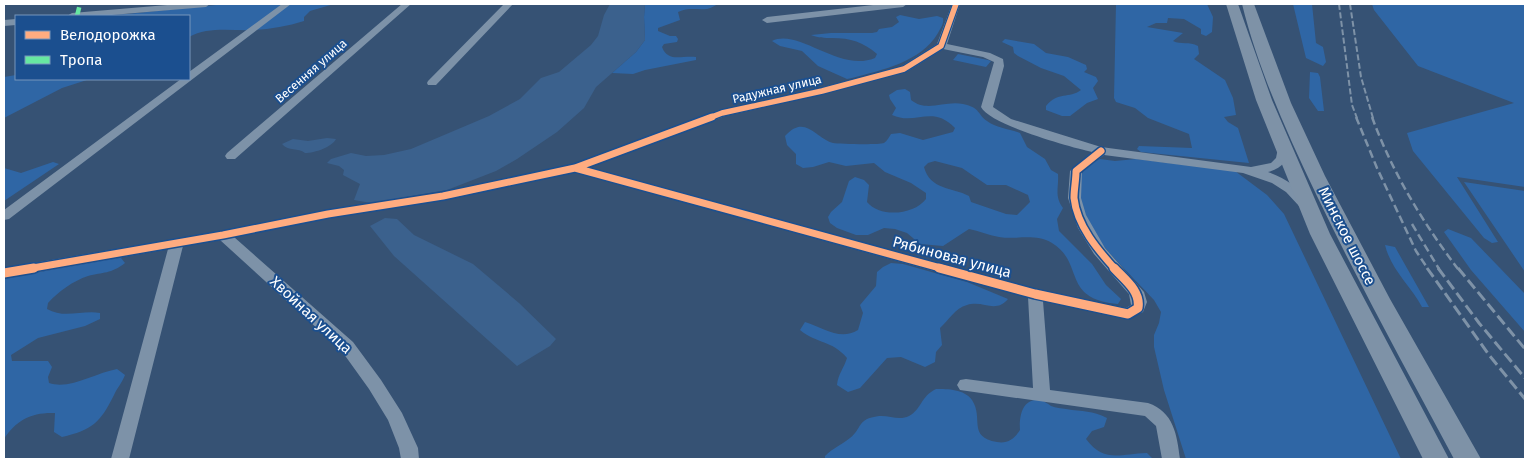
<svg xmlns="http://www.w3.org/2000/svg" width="1529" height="463" font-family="'Fira Sans',sans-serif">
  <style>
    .green { fill: #2f66a5; fill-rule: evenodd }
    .water { fill: #3b618d }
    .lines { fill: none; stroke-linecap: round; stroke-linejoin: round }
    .minor { fill: #7d92a8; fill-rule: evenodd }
    .highway { fill: #7e92a7; fill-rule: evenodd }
    .rail-far2 { stroke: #7e92a7; stroke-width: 2; stroke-dasharray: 6 2.5; stroke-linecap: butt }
    .rail-far1 { stroke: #7e92a7; stroke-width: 2.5; stroke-dasharray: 8 4; stroke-linecap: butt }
    .rail { stroke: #7e92a7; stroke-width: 3; stroke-dasharray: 11 4.5; stroke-linecap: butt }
    .quiet { stroke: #66e7a1; stroke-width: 4.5; stroke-dasharray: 9 4.5; stroke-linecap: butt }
    .cycleway-far2-casing { stroke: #1b4f8f; stroke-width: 8 }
    .cycleway-far1-casing { stroke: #1b4f8f; stroke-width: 10 }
    .cycleway-casing { stroke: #1b4f8f; stroke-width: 12 }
    .cycleway-far2 { stroke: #ffac80; stroke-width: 5.5 }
    .cycleway-far1 { stroke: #ffac80; stroke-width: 7 }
    .cycleway { stroke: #ffac80; stroke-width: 9 }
    .labels { text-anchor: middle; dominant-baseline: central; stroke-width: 4; stroke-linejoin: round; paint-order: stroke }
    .far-street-label { font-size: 12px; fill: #fff; stroke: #1b4f8f }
    .street-label { font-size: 15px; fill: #fff; stroke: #1b4f8f }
  </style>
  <rect width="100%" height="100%" fill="#365274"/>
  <path class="green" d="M226,4H334L310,11L304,17V21C288,26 271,29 254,30C233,31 208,26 189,37V16H107Z
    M645,4H719C715,5 712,8 707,9C696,10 689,7 678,12L680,20L658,28V31L670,36H676L678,39L677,42L664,44L662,47C668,63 682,55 696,57V60L645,70L633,74L612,73L636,52L645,40L644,17Z
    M1116,4H1207L1213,17L1212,32L1206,36L1201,34V29L1184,19L1168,18L1167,23H1156L1147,27L1183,33L1173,41C1181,45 1189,41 1198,46L1199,54L1194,59L1225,80L1233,98L1236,115L1224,117L1228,122L1238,128L1249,163L1141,152L1137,149L1139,146L1192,148L1189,134L1148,118L1135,108L1116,102L1114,98Z
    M1293,4H1312L1316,43L1323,47L1326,62L1323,66L1306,58Z
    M1372,4H1525V187L1457,177L1498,242L1492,243L1484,238L1413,151L1407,133L1514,103L1418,66L1374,10Z
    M900,15L919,19L937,16L943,18C944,24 941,27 938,33C921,62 882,70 852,78L847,79L818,66L802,51L780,46L772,41C799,28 839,73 875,58L877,54C863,42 851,38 832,38C824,38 819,38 811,35L831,33H872L877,32L879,29L892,27L899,22L896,17Z
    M1005,39L1034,44L1046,53L1068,57L1086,65L1087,69L1084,72L1096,77L1098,81L1093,88L1098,99L1087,103L1070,116H1062L1046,110V106C1058,91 1069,99 1081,90L1064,76L1041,68L1018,56L1014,53L1013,47L1002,42Z
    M958,54L988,60L991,61L986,67L953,60Z
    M1310,72L1318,73L1320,77L1324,111H1318L1309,98Z
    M16,75V79H90L62,88L4,118V77Z
    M905,89L910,92L911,100C927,113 945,100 963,104C981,108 977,114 987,121C996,128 1010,129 1020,133L1027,147L1045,159L1051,170L1058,174C1059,188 1054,196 1063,208L1057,219L1059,231L1092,264L1106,285L1121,299L1118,304C1061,299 1085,263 1052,243C1035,233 1017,240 999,237C988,235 979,231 969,229L943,246L920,244L907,233L895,229L884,228L868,235H856L837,228L830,223L828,217L831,212L842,202L849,181L855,177L864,180L869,185L867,202C880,218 914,215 926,199V193L911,183L885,172L874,163L846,166L829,162L813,167L803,168L796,164V154L787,145L785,136C805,114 814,137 833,143C839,144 879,145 884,143C887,141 889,137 891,134L900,133L923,140L953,132L955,128C932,104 916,126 892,115L896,108L890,99L889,95L897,90ZM935,161L962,168L987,185H1006L1028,195L1030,202L1017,215L1006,214L971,202L969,196C952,187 930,190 924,167L928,163Z
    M1100,159L1115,161L1136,159L1235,171L1267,195L1284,214L1401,459H1186L1164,390L1154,347V335L1159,323L1161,312L1154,300C1135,279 1085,232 1078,207C1076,201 1078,193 1079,187C1080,171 1086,165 1100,159Z
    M53,162L59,164L4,201V168L21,173Z
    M1464,182L1525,191V272Z
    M1448,229L1471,238L1525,294V332L1471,270L1444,232Z
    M1385,245L1395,247L1429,307H1422C1411,286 1391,270 1385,245Z
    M111,258H121L125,263C111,274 103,272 88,276C73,281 59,291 48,303L47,309C64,319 82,310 100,313V319L85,326L38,338L11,355L12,361H48L52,367L48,377L49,383C70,390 95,373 117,369L125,375C122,383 117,388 114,395C100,423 92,430 62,437L54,432L55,413C32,412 16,420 4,439V279Z
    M891,263L903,264L967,282L1008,299C995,314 984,300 967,305C955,308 949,320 940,328L942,345L936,352L935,362L925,367L901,357L887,358L860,388L848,392L837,385C838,374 844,368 847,358C832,340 817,344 800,330L805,322C824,328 840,341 858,330L863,313L860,305L876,286L877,272L883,267Z
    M936,389C948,389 964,389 972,400C984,418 967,437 997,442C1008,444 1015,438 1020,430C1019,417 1022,397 1041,400C1044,401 1048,404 1051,406C1056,408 1061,408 1066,409C1083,412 1092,410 1107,418L1104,427L1092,431L1086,439C1104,463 1119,454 1147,453L1153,459H825V456C833,448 841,445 850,438C863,428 856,419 879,416C889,415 899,421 909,416C922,409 920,397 936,389Z"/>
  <path class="water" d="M610,4H645L644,17L645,40L636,52L596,87L584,108L557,132L517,159L496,171L447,190L371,203L354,200L360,184L343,175L344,170L339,166L327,163L331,159L351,153L366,156L384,155L411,149L489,116L520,99L541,78L559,72L591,45L598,36L604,15Z
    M327,138L336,139C332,147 315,153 305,153C298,147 289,152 282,144L293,139L308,141Z
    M385,218L397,219L414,235L473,264L519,303L556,339L550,346L517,366L394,256L370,226Z"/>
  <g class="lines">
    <path class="minor" d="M179,4H210L206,7L100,16H67L72,13Z
      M282,4H291L9,219L4,220V210L181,79H189V72Z
      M402,4H411L235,159H227L225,156L227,153Z
      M504,4H513L436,85H428L427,83L428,81Z
      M882,4H907L903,7L767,23L762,20L767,17Z
      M952,4H960L947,44L990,53L1003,59L1004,66L993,107L1011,119L1101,147L1251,167L1271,163L1276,158L1279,143L1283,142L1289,146C1289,161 1282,168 1268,172C1285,178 1300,188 1311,203L1309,206H1299L1286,192L1272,183L1243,173L1104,155L1082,172L1081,198L1086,215L1105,248L1144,292L1147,302L1143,312L1128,319L1043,301L1050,390L1148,403C1174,412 1177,435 1180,459H1162L1156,426L1145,416L960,390L957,385L960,380L966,379L1033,388L1028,297L575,172L443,200L328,218L234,237L353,342L381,380L402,413L418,448L419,459H401L399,448L388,420L369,389L341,350L220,240L183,246L129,459H111L168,249L4,278V268L223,231L328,210L443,192L572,165L718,111L820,88L900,67L937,44ZM943,49L983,57L994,62L981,107C990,125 1070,147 1092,152L1070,171L1068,198L1078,228L1094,254L1129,294L1131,305L1126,308L1035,289L587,168L725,116L822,94L908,71Z
      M16,19V25L4,26V20Z"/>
    <path class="highway" d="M1226,4H1238L1272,100L1330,234L1449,459H1423L1310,234L1256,100Z
      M1242,4H1254L1291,103L1325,176L1390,299L1481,459H1454C1407,371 1359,284 1316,194C1287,133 1258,69 1242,4Z"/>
    <path class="rail-far2" d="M1339,4L1352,105L1357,118
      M1350,4L1361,77L1373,118"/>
    <path class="rail-far1" d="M1356,117L1377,168L1416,251L1428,269
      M1372,117C1392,172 1423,223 1458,269
      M1412,224L1439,269"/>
    <path class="rail" d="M1427,268L1489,355L1525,399
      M1438,268L1479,323L1525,378
      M1458,268L1525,349"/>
    <path class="quiet" d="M77,16L80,4"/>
    <g class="cycleway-far2-casing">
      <path id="cycleway-far2" d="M709,118L722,113L822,91L904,69L941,46L956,4"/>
    </g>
    <g class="cycleway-far1-casing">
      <path id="cycleway-far1" d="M1101,151L1076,171C1076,180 1074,189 1074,198C1077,226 1098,250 1115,269
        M575,168L944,269
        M27,269L223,235L328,214L443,196L575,168L712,117"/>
    </g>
    <g class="cycleway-casing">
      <path id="cycleway" d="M939,268L1035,294L1128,314L1138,308C1141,291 1124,279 1114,268
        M4,273L34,268"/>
    </g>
    <use href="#cycleway-far2" class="cycleway-far2"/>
    <use href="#cycleway-far1" class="cycleway-far1"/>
    <use href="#cycleway" class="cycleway"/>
  </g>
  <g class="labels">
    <g class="far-street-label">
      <text transform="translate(311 71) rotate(-41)">Весенняя улица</text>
      <text transform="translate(777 89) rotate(-13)">Радужная улица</text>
    </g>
    <g class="street-label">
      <text transform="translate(1347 236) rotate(63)">Минское шоссе</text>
      <text transform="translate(952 257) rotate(15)">Рябиновая улица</text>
      <text transform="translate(311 315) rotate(43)">Хвойная улица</text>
    </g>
  </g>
  <rect width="1529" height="463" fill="none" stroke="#ffffff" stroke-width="10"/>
  <rect x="15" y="15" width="175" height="65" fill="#1b4f8f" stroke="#7695bc"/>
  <rect x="25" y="31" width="25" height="8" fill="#ffac80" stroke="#7695bc"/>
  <text x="60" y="40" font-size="15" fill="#ffffff">Велодорожка</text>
  <rect x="25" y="56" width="25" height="8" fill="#66e7a1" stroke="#7695bc"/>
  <text x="60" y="65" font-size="15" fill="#ffffff">Тропа</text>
</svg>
